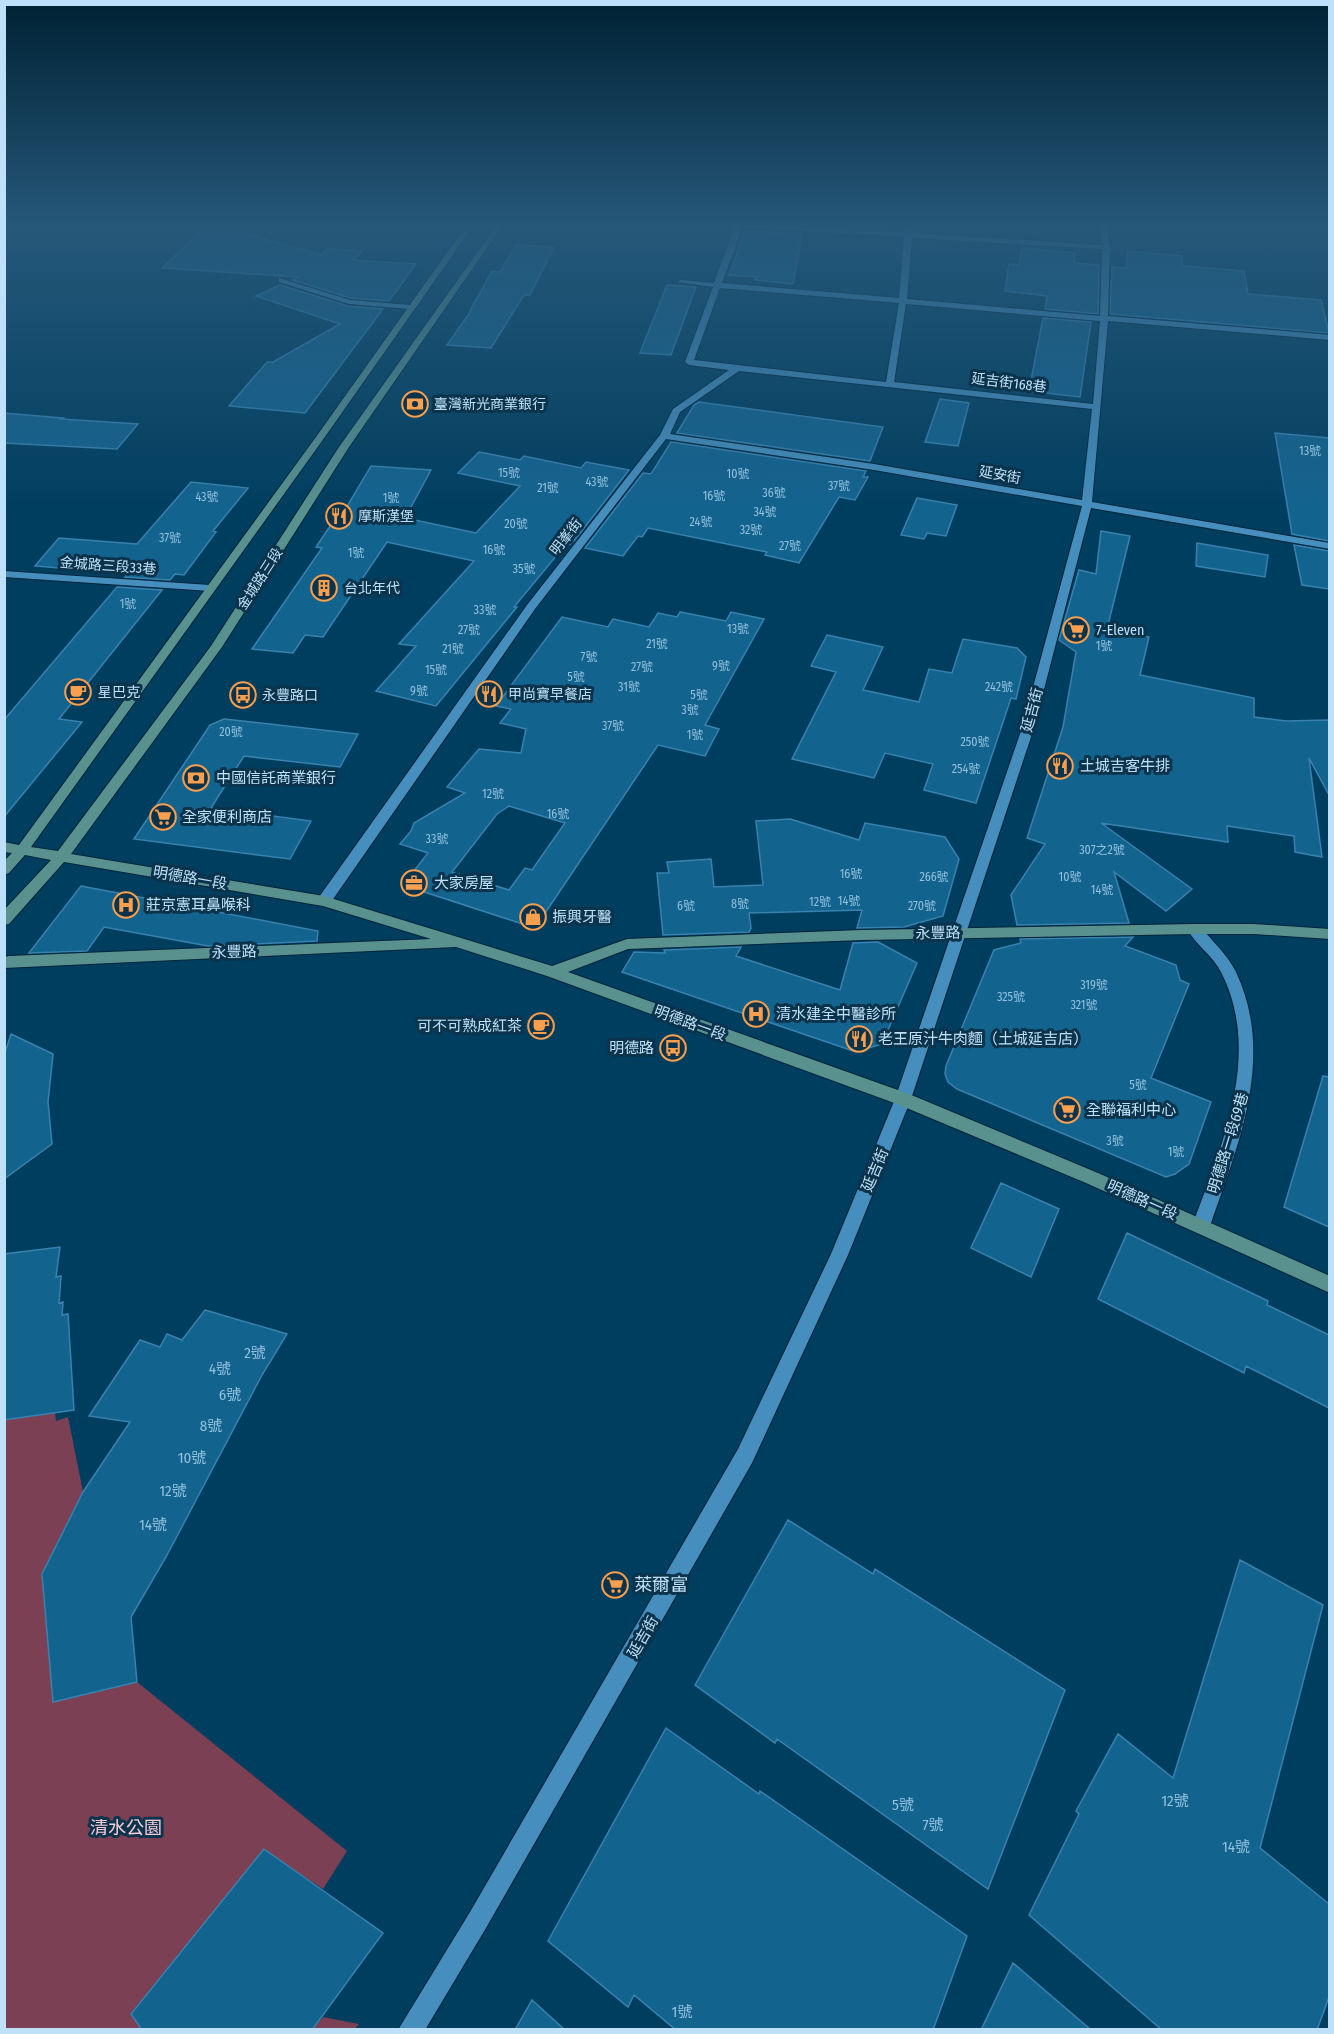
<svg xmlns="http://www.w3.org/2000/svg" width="1334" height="2034" font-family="'Fira Sans Condensed','Noto Sans TC',sans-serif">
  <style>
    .green { fill: #7c4054 }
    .building { fill: #13638f; stroke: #3982af; stroke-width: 1.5; fill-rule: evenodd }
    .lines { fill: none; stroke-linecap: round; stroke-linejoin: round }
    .street-casing { stroke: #00243a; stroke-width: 2 }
    .secondary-casing { stroke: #00243a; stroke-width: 2 }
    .street { fill: #468ebd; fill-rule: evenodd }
    .secondary { fill: #59918f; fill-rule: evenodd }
    .labels { text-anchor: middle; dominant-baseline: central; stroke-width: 6; stroke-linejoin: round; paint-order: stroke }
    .number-label { font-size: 12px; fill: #93c1de }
    .far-street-label { font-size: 14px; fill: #bee0f9; stroke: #0b334b }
    .far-poi-label { font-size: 14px; fill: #bee0f9; stroke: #0b334b; text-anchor: start }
    .street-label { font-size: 15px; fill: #bee0f9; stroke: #0b334b }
    .poi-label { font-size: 15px; fill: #bee0f9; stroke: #0b334b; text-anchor: start }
    .near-number-label { font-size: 15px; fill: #93c1de }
    .near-poi-label { font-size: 18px; fill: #bee0f9; stroke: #0b334b; text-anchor: start }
    .near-park-label { font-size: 18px; fill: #f8cbd7; stroke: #0b334b }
  </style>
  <rect width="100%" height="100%" fill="#003e5f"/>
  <path class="green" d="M55,1413L56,1421L68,1417L83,1492L43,1574L53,1701L137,1682L347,1851L323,1889L264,1850L131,2013L142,2029H5L4,1420Z
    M323,2017L359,2024L355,2029L312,2030Z"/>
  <path class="building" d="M207,226H217L322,255L328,249L362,251L354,260L416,264L389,301L350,298L292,280L298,277L162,268Z
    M745,231L802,234L793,284L755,280L757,277L729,275Z
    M516,245L554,247L530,295H524L491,348L447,345L466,318L492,271L500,272Z
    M1022,248L1075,253L1074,263L1099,265L1098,314L1045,309L1047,296L1005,291L1009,264L1019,265Z
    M1127,251L1182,256L1183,266L1244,271L1248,294L1321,300L1329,333L1110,314L1112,267L1127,268Z
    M280,285L348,306L383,309L305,413L229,406L267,362H273L340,324L256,296Z
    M667,285L696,287L671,355L640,353Z
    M1043,318L1091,322L1080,397L1029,391Z
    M940,399L969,403L958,446L925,442Z
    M699,402L787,414L883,427L870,461L677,433L694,405Z
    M4,413L63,418L61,419L138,424L117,449L4,443Z
    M1275,433L1329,438V541L1292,534Z
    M671,442L866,471L863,477H868L855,500L839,497L799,563L765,555L767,552L648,528L642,537L638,536L623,556L585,548L643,473L651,474Z
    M479,452L520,460L524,456L581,468L586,462L629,470L574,541L569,545L566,544L514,607H517L436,706L376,691L416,646L399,644L474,561L387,542L323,637L305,635L293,653L252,649L322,548L316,547L341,510H345L371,466L431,470L405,518L476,533L520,486L458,473Z
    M191,482L248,488L213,531L216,532L184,575L175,574L170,580L125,577L128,574L35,566L59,538L137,544Z
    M917,498L957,505L946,536L927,533L924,539L901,535Z
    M1101,531L1130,536L1107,629L1149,637L1140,675L1254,698V717L1286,721L1329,720V795L1309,758L1322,857L1295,852L1294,836L1227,826L1228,842L1101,823L1192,889L1166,911L1114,872L1129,923L1017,925L1011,895L1045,844L1027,838L1063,727L1076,652L1059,640L1079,570L1096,574Z
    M1197,543L1268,555L1265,577L1196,566Z
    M1294,545L1329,551V589L1302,585Z
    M117,587L162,590L59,719L82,722L4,817V720Z
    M680,612L726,621L731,612L764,619L705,725L719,729L705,756L658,745L535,928L403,885L428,853L400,844L411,831L414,823L465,793L447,787L479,749L521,753L526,729L500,723L511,709L496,706L562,617L608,627L613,619L649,627L658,613L677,617ZM509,806L565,823L532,870L525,868L509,890L452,872L497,814Z
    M827,635L883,647L863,690L919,702L929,669L952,673L963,639L1017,648L1026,657L1016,699L1011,698L976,803L924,790L933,764L885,753L874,778L792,759L836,672L811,666Z
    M224,719L358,734L340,767L244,756L211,808L311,821L290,859L134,839L210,725Z
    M790,819L859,840L865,823L945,837L959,859L943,916L904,927L857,928L862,910L749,913L751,928L749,932L663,935L657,873H669L667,862L711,859L714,887L763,885L756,821Z
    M81,886L318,931L317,941L208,946L104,927L87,951L29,953Z
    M1133,937L1125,946L1176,965L1180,980L1189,984L1151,1078L1211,1102L1189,1164L1175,1174L1166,1177L957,1089L948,1082L945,1074L946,1066L994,950L1021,943L1020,939Z
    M878,942L917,963L882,1044L856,1052L622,972L634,952L665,953L664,950L741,947L736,956L840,990L853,943Z
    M11,1034L53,1054L48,1102L52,1144L4,1179V1056Z
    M1323,1076L1329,1077V1227L1284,1207Z
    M1001,1183L1059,1209L1031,1277L971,1248Z
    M1127,1233L1268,1301L1267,1305L1329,1335V1408L1246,1366L1244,1373L1098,1299Z
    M60,1247L56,1277L61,1276L59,1303L63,1302L62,1315L68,1314L74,1410L4,1420V1254Z
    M205,1310L287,1334L262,1375L166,1557L131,1617L137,1682L53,1702L42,1574L83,1492L130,1422L89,1416L140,1340L160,1347L167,1334L182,1340Z
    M788,1520L873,1574L875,1569L1065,1690L988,1889L777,1739L775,1743L695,1685Z
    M1240,1560L1323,1605L1260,1848L1329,1904V1997L1317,2030H1162L1029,1915L1079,1814L1076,1811L1118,1734L1173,1778Z
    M666,1728L759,1794L760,1791L967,1936L933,2030H676L634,1995L628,2007L548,1941Z
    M264,1849L383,1933L312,2030H142L131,2014Z
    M1013,1963L1091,2030H981Z
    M532,2000L565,2030H515Z"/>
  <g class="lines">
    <g class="street-casing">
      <path id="street" d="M735,226H743L722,283L899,298L904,237L748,228L744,226H781L905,233L906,226H912V233L1102,245L1099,226H1106L1110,247L1108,316L1330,335V340L1108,321L1092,502L1330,543V549L1091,508L1034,728L911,1099L848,1255L752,1463L486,1928L425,2030H398L470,1912L738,1449L831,1254L895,1099L1022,728L1082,506L874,470L666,439L535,609L329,905H319L317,901L319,897L527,605L660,435L673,409L729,370L689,365L685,362L713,287L677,282L681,280L714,283ZM912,238L1102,249L1100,316L907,299ZM720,288L899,303L886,382L694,360ZM906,304L1100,321L1093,404L894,382ZM739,371L1092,409L1082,500L874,464L670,434L680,412Z
        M279,278L350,300L410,305L414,307L410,309L349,304L279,282Z
        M4,571L210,585L215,588L210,591L4,577Z
        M1194,924L1199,925C1212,941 1227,954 1236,972C1276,1057 1238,1145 1210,1226L1207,1231L1201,1234L1195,1231L1192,1226C1221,1148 1263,1054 1221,972C1213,956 1196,945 1187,929Z"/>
    </g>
    <g class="secondary-casing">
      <path id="secondary" d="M466,226H473L322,441L31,847L58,851L211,646L339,447L496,226H502L349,447L222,647L71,854L324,896L552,966L627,939L862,930L1194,924H1254L1330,929V939L1254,934H1194L862,940L628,949L568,972L909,1094L1098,1173L1330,1276V1293L1086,1183L897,1104L547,976L456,947L4,968V957L9,956L431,939L323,906L64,862L9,924L4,925V910L51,860L25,855L9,873L4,875V861L12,853L4,852V842L19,845L316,437Z"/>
    </g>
    <use href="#street" class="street"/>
    <use href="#secondary" class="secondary"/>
  </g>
  <linearGradient id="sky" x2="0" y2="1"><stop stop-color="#002234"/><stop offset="0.44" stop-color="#26587a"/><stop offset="1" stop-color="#26587a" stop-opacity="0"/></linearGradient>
  <rect width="1334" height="511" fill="url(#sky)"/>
  <defs>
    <g id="bank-ring" transform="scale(1.35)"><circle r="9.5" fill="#0b334b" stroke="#fa9f4e" stroke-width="1.5"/><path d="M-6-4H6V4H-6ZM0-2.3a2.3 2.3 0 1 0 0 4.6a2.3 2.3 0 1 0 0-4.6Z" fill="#fa9f4e"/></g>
    <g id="restaurant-ring" transform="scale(1.35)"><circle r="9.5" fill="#0b334b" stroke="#fa9f4e" stroke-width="1.5"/><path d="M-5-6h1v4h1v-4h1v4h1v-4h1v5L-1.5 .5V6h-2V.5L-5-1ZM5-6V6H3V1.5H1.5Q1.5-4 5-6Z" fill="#fa9f4e"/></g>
    <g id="building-ring" transform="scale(1.35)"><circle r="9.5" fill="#0b334b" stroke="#fa9f4e" stroke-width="1.5"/><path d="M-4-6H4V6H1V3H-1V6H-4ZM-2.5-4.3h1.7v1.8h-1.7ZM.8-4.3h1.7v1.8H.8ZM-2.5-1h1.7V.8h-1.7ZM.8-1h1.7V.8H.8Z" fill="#fa9f4e"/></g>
    <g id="supermarket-ring" transform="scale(1.35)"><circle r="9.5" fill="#0b334b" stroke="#fa9f4e" stroke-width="1.5"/><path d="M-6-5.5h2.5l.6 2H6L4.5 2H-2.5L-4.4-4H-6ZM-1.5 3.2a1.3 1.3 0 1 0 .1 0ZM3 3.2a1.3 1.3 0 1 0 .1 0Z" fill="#fa9f4e"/></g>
    <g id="cafe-ring" transform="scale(1.35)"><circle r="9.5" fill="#0b334b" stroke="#fa9f4e" stroke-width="1.5"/><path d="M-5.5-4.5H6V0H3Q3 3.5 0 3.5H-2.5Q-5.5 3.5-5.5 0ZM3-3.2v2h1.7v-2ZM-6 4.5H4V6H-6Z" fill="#fa9f4e"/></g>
    <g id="bus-ring" transform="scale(1.35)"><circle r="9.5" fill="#0b334b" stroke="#fa9f4e" stroke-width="1.5"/><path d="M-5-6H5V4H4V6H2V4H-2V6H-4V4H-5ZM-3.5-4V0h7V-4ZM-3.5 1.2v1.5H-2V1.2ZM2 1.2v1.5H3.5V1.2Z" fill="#fa9f4e"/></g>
    <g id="office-ring" transform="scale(1.35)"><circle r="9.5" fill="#0b334b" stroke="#fa9f4e" stroke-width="1.5"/><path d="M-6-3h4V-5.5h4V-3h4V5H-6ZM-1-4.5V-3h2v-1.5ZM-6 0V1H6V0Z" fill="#fa9f4e"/></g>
    <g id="hospital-ring" transform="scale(1.35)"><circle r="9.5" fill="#0b334b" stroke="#fa9f4e" stroke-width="1.5"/><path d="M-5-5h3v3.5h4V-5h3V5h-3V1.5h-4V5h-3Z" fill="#fa9f4e"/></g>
    <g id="shop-ring" transform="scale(1.35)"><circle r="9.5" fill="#0b334b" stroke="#fa9f4e" stroke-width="1.5"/><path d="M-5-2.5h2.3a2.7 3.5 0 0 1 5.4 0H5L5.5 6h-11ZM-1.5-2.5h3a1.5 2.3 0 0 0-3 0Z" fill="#fa9f4e"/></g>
  </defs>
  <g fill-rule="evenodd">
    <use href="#bank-ring" x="415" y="404"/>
    <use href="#restaurant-ring" x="339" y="516"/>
    <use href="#building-ring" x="324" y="588"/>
    <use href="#supermarket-ring" x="1076" y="630"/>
    <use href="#cafe-ring" x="78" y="692"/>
    <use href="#restaurant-ring" x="489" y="694"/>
    <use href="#bus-ring" x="243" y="695"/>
    <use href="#restaurant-ring" x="1060" y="766"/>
    <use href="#bank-ring" x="196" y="778"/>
    <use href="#supermarket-ring" x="163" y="817"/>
    <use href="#office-ring" x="414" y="883"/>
    <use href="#hospital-ring" x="126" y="905"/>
    <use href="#shop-ring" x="533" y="917"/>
    <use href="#hospital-ring" x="756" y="1014"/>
    <use href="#cafe-ring" x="541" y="1026"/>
    <use href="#restaurant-ring" x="859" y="1039"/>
    <use href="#bus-ring" x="673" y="1048"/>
    <use href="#supermarket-ring" x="1067" y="1110"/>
    <use href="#supermarket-ring" x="615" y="1585"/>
  </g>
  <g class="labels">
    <g class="number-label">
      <text x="1310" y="451">13號</text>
      <text x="509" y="473">15號</text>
      <text x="738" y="474">10號</text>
      <text x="597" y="482">43號</text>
      <text x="839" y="486">37號</text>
      <text x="548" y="488">21號</text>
      <text x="774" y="493">36號</text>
      <text x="714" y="496">16號</text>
      <text x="207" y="497">43號</text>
      <text x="391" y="498">1號</text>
      <text x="765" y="512">34號</text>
      <text x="701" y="522">24號</text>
      <text x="516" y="524">20號</text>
      <text x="751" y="530">32號</text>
      <text x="170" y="538">37號</text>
      <text x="790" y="546">27號</text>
      <text x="494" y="550">16號</text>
      <text x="356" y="553">1號</text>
      <text x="524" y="569">35號</text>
      <text x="128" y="604">1號</text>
      <text x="485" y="610">33號</text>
      <text x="738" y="629">13號</text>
      <text x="469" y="630">27號</text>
      <text x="657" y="644">21號</text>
      <text x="1104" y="646">1號</text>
      <text x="453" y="649">21號</text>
      <text x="589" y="657">7號</text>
      <text x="721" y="666">9號</text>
      <text x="642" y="667">27號</text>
      <text x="436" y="670">15號</text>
      <text x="576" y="677">5號</text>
      <text x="629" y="687">31號</text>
      <text x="999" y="687">242號</text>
      <text x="419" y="691">9號</text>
      <text x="699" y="695">5號</text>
      <text x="690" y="710">3號</text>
      <text x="613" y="726">37號</text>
      <text x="231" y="732">20號</text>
      <text x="695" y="735">1號</text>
      <text x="975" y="742">250號</text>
      <text x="966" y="769">254號</text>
      <text x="493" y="794">12號</text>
      <text x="558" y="814">16號</text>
      <text x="437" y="839">33號</text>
      <text x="1102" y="850">307之2號</text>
      <text x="851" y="874">16號</text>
      <text x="934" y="877">266號</text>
      <text x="1070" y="877">10號</text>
      <text x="1102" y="890">14號</text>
      <text x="849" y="901">14號</text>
      <text x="820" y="902">12號</text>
      <text x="740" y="904">8號</text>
      <text x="686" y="906">6號</text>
      <text x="922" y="906">270號</text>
      <text x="1094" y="985">319號</text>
      <text x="1011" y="997">325號</text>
      <text x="1084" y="1005">321號</text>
      <text x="1138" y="1085">5號</text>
      <text x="1115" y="1141">3號</text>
      <text x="1176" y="1152">1號</text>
    </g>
    <g class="far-street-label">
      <text transform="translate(1009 383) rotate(7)">延吉街168巷</text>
      <text transform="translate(1000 475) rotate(10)">延安街</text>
      <text transform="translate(566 537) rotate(-52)">明峯街</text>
      <text transform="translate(108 566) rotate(4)">金城路三段33巷</text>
      <text transform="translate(260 579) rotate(-57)">金城路三段</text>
    </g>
    <g class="far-poi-label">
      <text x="434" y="404">臺灣新光商業銀行</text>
      <text x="358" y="516">摩斯漢堡</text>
      <text x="344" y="588">台北年代</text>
      <text x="1096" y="630">7-Eleven</text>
      <text x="98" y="692">星巴克</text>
      <text x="508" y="694">甲尚寶早餐店</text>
      <text x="262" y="695">永豐路口</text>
    </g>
    <g class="street-label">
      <text transform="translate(1032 710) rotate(-75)">延吉街</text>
      <text transform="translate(190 878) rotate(10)">明德路一段</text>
      <text transform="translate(938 933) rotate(-1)">永豐路</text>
      <text transform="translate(234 952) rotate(-2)">永豐路</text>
      <text transform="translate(690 1023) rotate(20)">明德路一段</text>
      <text transform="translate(1228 1143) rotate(-73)">明德路一段69巷</text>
      <text transform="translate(875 1170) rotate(-67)">延吉街</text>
      <text transform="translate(1142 1200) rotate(24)">明德路一段</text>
      <text transform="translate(643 1637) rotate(-60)">延吉街</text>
    </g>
    <g class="poi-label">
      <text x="1080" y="766">土城吉客牛排</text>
      <text x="216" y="778">中國信託商業銀行</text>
      <text x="182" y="817">全家便利商店</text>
      <text x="434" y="883">大家房屋</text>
      <text x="146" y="905">莊京憲耳鼻喉科</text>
      <text x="552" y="917">振興牙醫</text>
      <text x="776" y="1014">清水建全中醫診所</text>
      <text x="522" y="1026" text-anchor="end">可不可熟成紅茶</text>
      <text x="878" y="1039">老王原汁牛肉麵（土城延吉店）</text>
      <text x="654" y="1048" text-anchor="end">明德路</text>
      <text x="1086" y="1110">全聯福利中心</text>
    </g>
    <g class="near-number-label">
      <text x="255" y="1353">2號</text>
      <text x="220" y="1369">4號</text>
      <text x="230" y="1395">6號</text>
      <text x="211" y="1426">8號</text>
      <text x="192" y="1458">10號</text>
      <text x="173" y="1491">12號</text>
      <text x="153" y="1525">14號</text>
      <text x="1175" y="1801">12號</text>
      <text x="903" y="1805">5號</text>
      <text x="933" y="1825">7號</text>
      <text x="1236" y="1847">14號</text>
      <text x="682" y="2012">1號</text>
    </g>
    <g class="near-poi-label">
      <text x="634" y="1585">萊爾富</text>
    </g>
    <g class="near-park-label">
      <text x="126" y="1828">清水公園</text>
    </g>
  </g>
  <rect width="1334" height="2034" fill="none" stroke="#bee0f9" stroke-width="12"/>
</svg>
